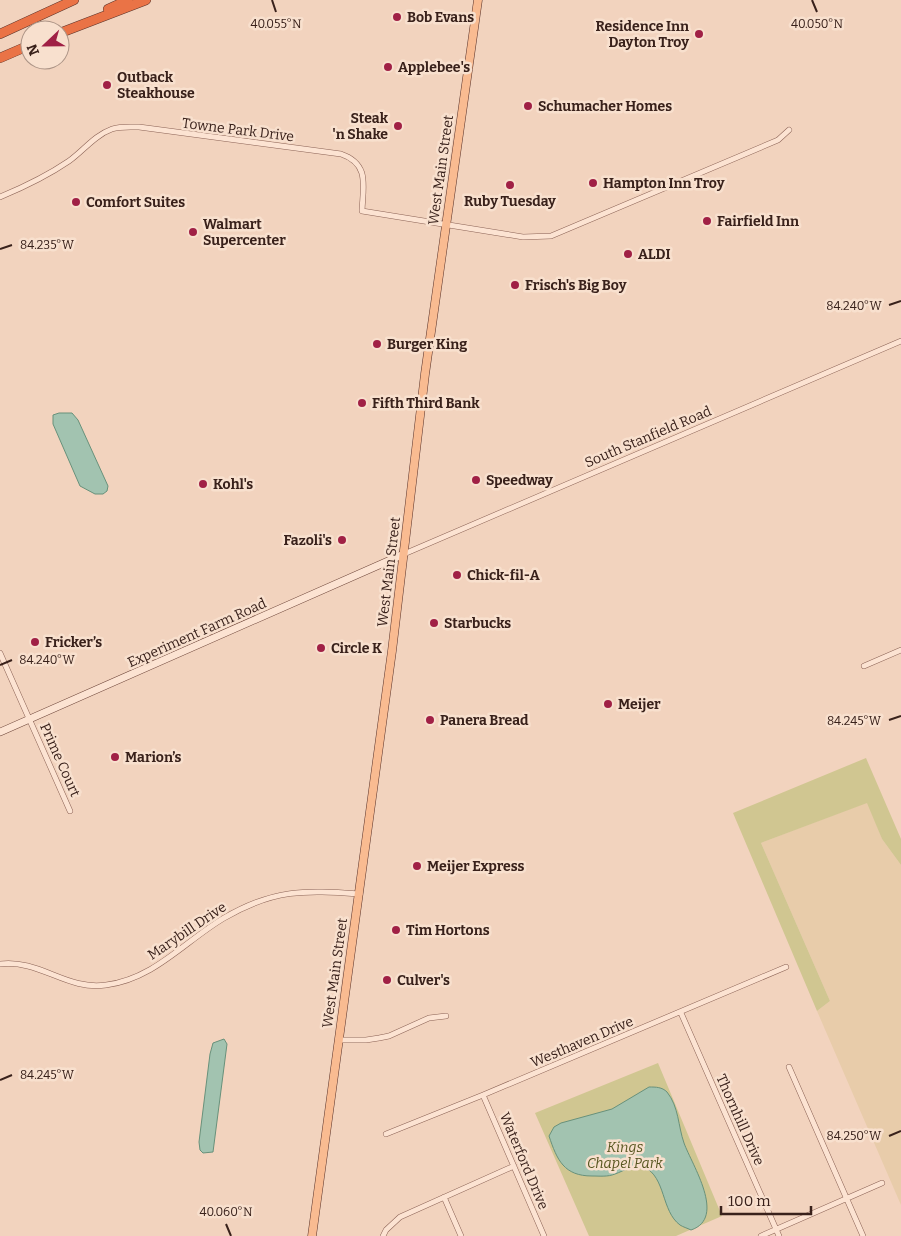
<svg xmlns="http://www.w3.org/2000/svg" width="901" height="1236" font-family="Bitter,serif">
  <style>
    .farmland { fill: #e8ccaa }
    .green { fill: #d0c691 }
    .water { fill: #a2c3b0; stroke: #68917b }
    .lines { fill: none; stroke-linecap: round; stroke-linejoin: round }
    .street-casing { stroke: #8b6255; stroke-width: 6 }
    .secondary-casing { stroke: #6d4438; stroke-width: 8 }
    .primary-casing { stroke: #59322a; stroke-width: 9 }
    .highway-casing { stroke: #59322a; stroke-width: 10 }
    .street { stroke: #fce3d2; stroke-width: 5 }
    .secondary { stroke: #fce3d2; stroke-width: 7 }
    .primary { stroke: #f9bb91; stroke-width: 8 }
    .highway { stroke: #ea7346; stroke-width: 9 }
    .ticks { fill: none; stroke: #39211b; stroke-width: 2 }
    .poi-dot { fill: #a02045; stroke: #f8e0ce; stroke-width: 2 }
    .labels { text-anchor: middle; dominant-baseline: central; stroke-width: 5; stroke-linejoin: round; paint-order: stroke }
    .poi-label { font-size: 14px; font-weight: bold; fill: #39211b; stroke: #f8e0ce; text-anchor: start }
    .street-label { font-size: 14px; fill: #39211b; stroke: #f8e0ce }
    .park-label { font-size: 14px; font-style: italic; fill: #585620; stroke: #f8e0ce }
    .ticks-label { font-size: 12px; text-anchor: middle; fill: #39211b; stroke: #f8e0ce; stroke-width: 5; stroke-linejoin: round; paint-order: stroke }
  </style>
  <rect width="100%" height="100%" fill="#f2d3be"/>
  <path class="farmland" d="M868,802L882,839L901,865V1205L817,1011L830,1001L761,843Z"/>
  <path class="green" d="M866,758L901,839V865L882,839L867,803L761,843L830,1001L817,1011L733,813Z
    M658,1063L722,1216L676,1236H589L535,1113Z"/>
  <path class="water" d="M59,413H72L78,420L108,486L107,491L103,494H95L80,486L53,424V415Z
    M224,1039L227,1044L213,1152L203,1153L200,1150L199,1142L210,1054L213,1043Z
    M649,1087C656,1087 662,1087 667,1092C679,1107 678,1126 684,1143C692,1165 727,1218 691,1230C687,1228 683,1227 680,1225C661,1211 666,1177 644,1167C635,1163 624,1171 615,1174C608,1177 600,1176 592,1176C564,1176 557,1160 549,1136L554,1127L561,1123L612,1109Z"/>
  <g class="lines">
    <g class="street-casing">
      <path id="street" d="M0,197C24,187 47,176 69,161C83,151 95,135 112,129C121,126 130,127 139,127L341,154C370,164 363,186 362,211L523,237L551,236L778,140L789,130
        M404,554L901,341
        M0,653L70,811
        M864,666L901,650
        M0,964C40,959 67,991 106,985C154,979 185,941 224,918C274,889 304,890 360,894
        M681,1013L779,1236
        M338,1040H366L379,1038L389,1036L429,1018L446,1016
        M789,1067L863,1236
        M483,1095L544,1236
        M386,1134L483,1095L786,967
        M444,1197L461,1236
        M383,1236L386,1230L400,1217L514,1166
        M761,1236L882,1183"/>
    </g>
    <g class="secondary-casing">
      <path id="secondary" d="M0,732L404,554"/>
    </g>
    <g class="primary-casing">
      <path id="primary" d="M312,1236L392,651L425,374L478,0"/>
    </g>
    <g class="highway-casing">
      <path id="highway" d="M108,9L128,0
        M60,33L146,0
        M0,34L74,0
        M0,58L30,45"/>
    </g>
    <use href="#street" class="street"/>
    <use href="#secondary" class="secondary"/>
    <use href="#primary" class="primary"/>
    <use href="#highway" class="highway"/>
  </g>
  <path class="ticks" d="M272,0L276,12M812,0L817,12M0,249L12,245M889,305L901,301M0,665L12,660M889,720L901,716M0,1080L12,1075M889,1136L901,1131M226,1224L231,1236"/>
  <g class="poi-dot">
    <circle cx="397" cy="17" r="5"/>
    <circle cx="699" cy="34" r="5"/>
    <circle cx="388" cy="67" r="5"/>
    <circle cx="107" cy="85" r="5"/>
    <circle cx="528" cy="106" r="5"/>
    <circle cx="398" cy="126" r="5"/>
    <circle cx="593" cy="183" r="5"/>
    <circle cx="510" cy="185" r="5"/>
    <circle cx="76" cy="202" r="5"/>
    <circle cx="707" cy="221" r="5"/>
    <circle cx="193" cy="232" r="5"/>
    <circle cx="628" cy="254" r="5"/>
    <circle cx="515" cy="285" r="5"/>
    <circle cx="377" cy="344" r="5"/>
    <circle cx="362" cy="403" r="5"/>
    <circle cx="476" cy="480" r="5"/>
    <circle cx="203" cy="484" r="5"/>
    <circle cx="342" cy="540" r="5"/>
    <circle cx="457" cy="575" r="5"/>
    <circle cx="434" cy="623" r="5"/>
    <circle cx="35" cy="642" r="5"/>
    <circle cx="321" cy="648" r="5"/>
    <circle cx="608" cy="704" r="5"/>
    <circle cx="430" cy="720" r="5"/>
    <circle cx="115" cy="757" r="5"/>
    <circle cx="417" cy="866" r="5"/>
    <circle cx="396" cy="930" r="5"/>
    <circle cx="387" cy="980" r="5"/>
  </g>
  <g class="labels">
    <g class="poi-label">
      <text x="407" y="17">Bob Evans</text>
      <text x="689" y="26" text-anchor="end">Residence Inn<tspan x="689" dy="16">Dayton Troy</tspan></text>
      <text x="398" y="67">Applebee's</text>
      <text x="117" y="77">Outback<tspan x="117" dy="16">Steakhouse</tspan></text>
      <text x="538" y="106">Schumacher Homes</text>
      <text x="388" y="118" text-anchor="end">Steak<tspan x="388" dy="16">'n Shake</tspan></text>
      <text x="603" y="183">Hampton Inn Troy</text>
      <text x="510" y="201" text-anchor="middle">Ruby Tuesday</text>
      <text x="86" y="202">Comfort Suites</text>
      <text x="717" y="221">Fairfield Inn</text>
      <text x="203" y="224">Walmart<tspan x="203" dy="16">Supercenter</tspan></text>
      <text x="638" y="254">ALDI</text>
      <text x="525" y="285">Frisch's Big Boy</text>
      <text x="387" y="344">Burger King</text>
      <text x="372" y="403">Fifth Third Bank</text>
      <text x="486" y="480">Speedway</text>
      <text x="213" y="484">Kohl's</text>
      <text x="332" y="540" text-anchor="end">Fazoli's</text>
      <text x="467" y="575">Chick-fil-A</text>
      <text x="444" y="623">Starbucks</text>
      <text x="45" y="642">Fricker’s</text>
      <text x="331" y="648">Circle K</text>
      <text x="618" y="704">Meijer</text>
      <text x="440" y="720">Panera Bread</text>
      <text x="125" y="757">Marion’s</text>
      <text x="427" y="866">Meijer Express</text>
      <text x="406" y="930">Tim Hortons</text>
      <text x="397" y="980">Culver's</text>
    </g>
    <g class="street-label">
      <text transform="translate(238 130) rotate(7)">Towne Park Drive</text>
      <text transform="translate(441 170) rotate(-82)">West Main Street</text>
      <text transform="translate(648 437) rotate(-23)">South Stanfield Road</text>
      <text transform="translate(389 572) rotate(-83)">West Main Street</text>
      <text transform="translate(197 633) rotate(-24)">Experiment Farm Road</text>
      <text transform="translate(60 760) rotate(66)">Prime Court</text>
      <text transform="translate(187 931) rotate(-34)">Marybill Drive</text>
      <text transform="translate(335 973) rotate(-82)">West Main Street</text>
      <text transform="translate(582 1042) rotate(-23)">Westhaven Drive</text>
      <text transform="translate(740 1120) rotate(66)">Thornhill Drive</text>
      <text transform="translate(524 1161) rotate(67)">Waterford Drive</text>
    </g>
    <g class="park-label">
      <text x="625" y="1147">Kings<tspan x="625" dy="16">Chapel Park</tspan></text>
    </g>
  </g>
  <g class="ticks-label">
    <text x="276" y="28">40.055°N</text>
    <text x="817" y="28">40.050°N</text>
    <text x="47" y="249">84.235°W</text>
    <text x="854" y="310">84.240°W</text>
    <text x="47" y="664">84.240°W</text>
    <text x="854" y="725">84.245°W</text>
    <text x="47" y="1079">84.245°W</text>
    <text x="854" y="1140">84.250°W</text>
    <text x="226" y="1216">40.060°N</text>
  </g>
  <g transform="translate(45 45) rotate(248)"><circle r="24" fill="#f8e0ce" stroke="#ac9486"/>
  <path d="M0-4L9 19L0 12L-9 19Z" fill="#a02045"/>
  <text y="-8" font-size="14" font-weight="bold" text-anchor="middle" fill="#39211b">N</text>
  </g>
  <path d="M721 1206v8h90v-8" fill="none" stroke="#39211b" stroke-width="2.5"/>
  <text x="728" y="1206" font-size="15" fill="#39211b" stroke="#f8e0ce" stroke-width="4" paint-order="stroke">100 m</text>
</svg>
